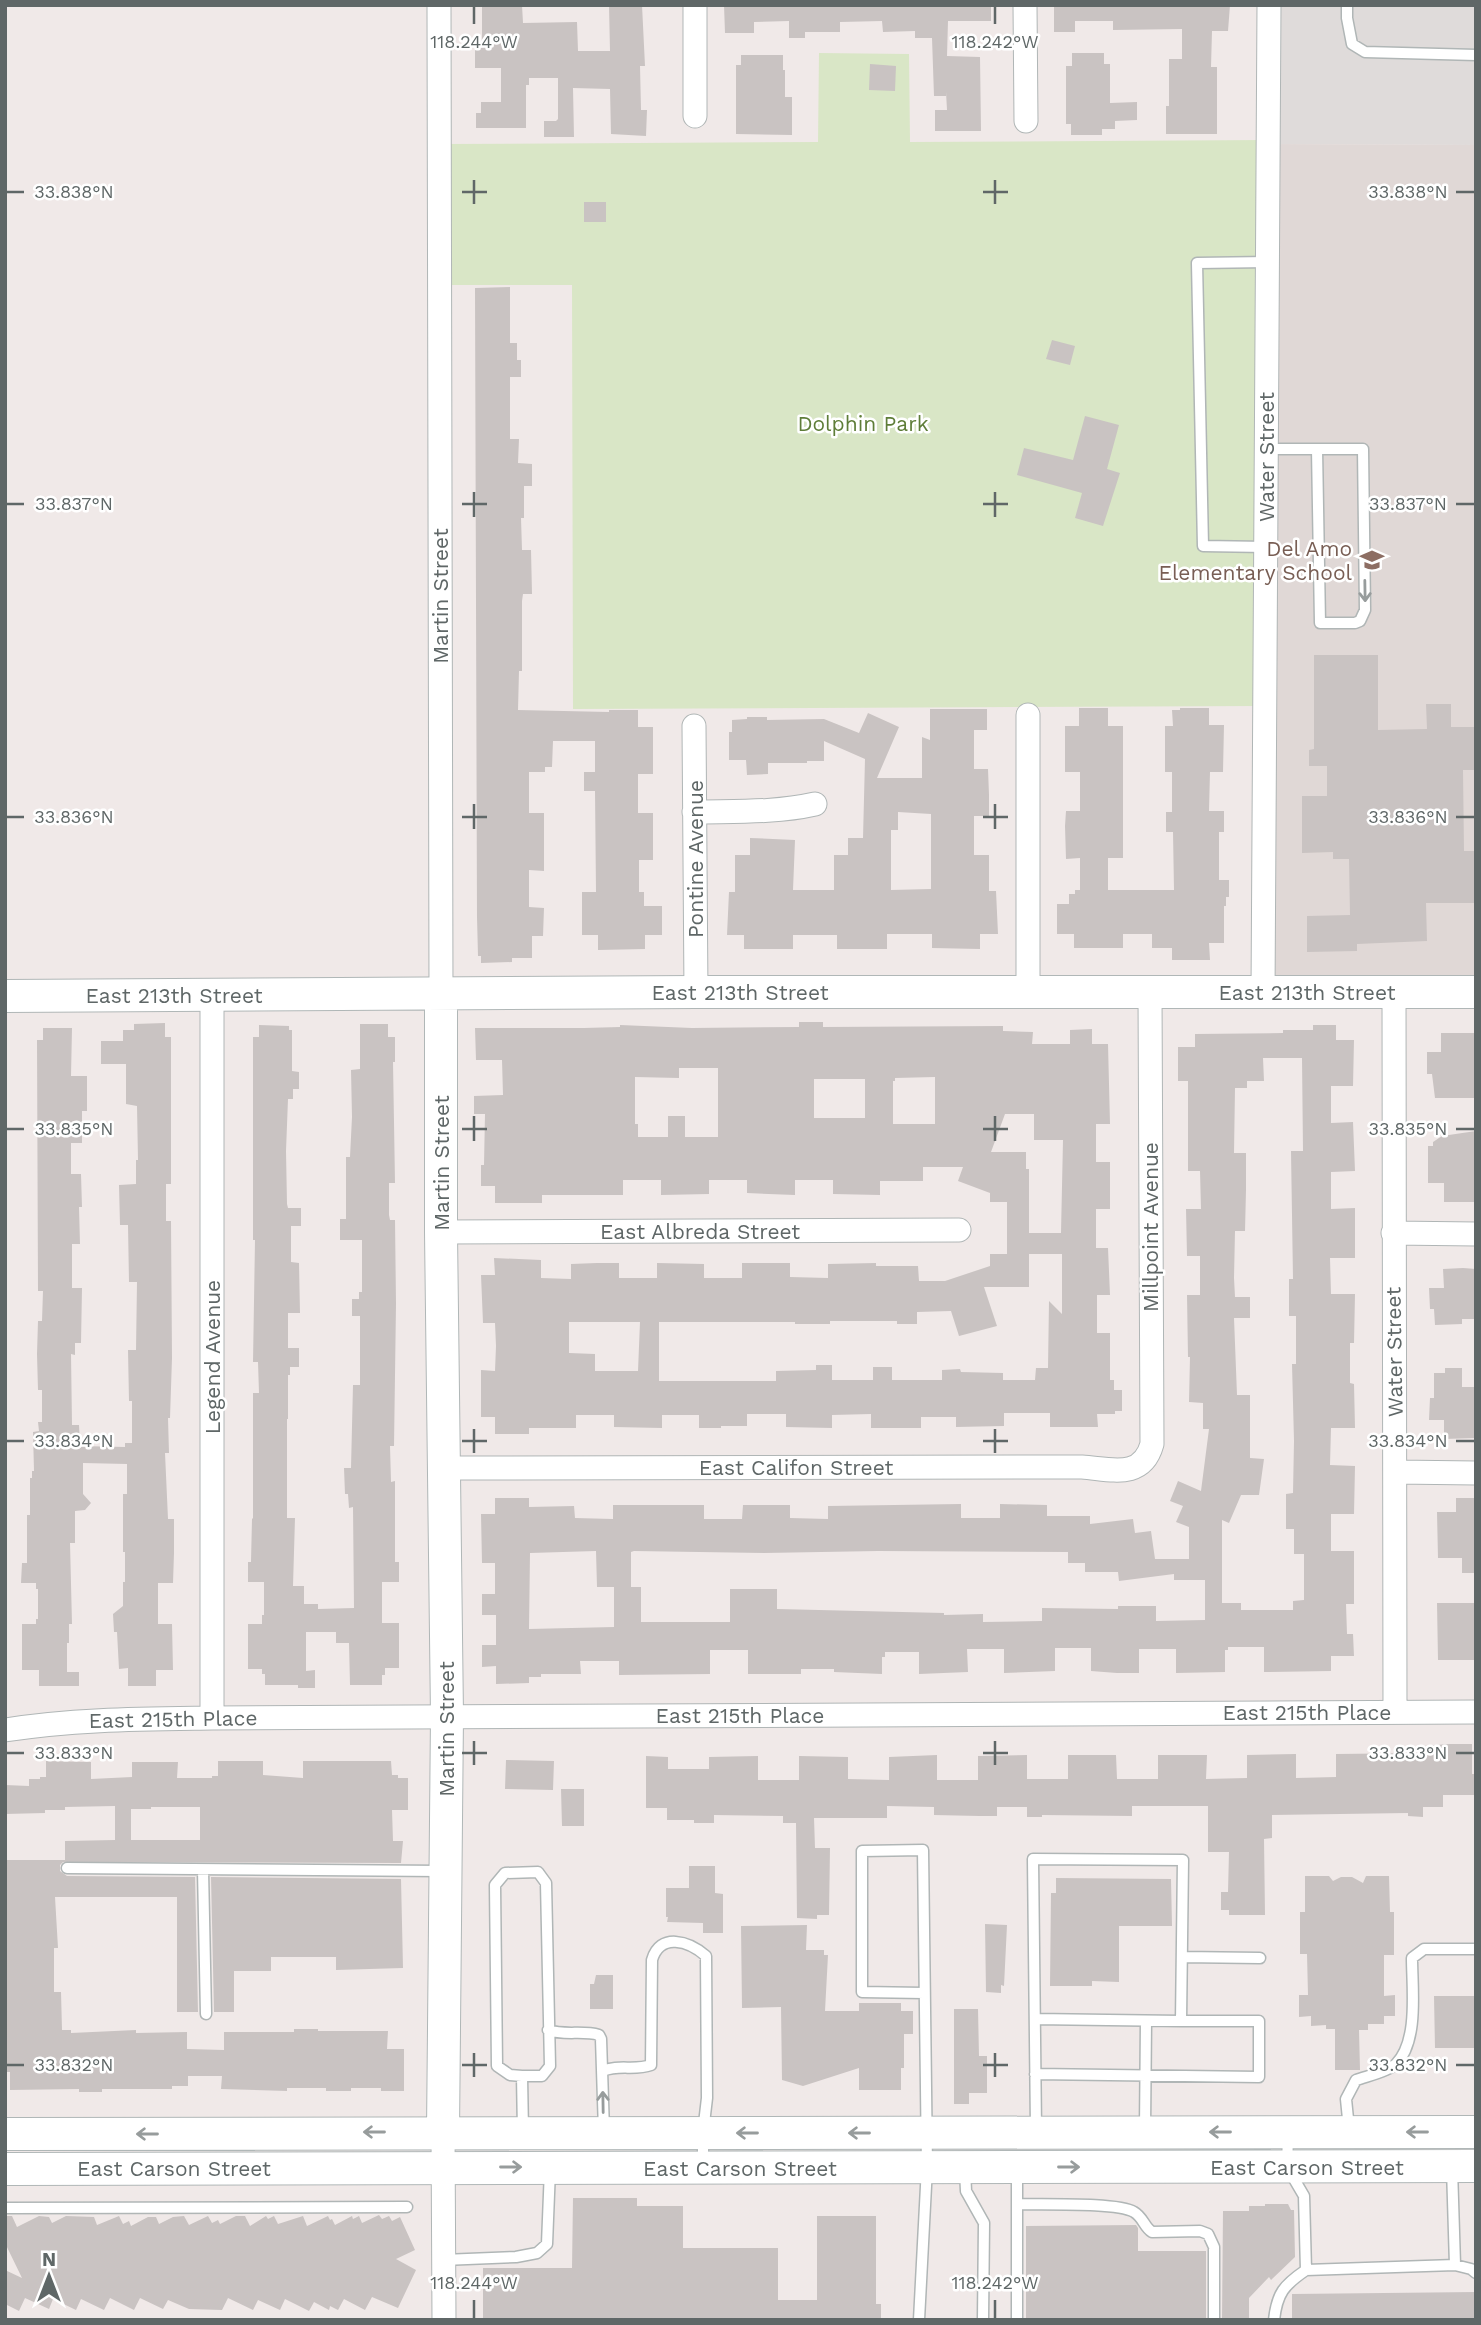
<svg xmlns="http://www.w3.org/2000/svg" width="1481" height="2325" font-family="'Work Sans',sans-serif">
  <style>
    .industrial { fill: #dfdbda }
    .education { fill: #e0d8d6 }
    .green { fill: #d9e6c6 }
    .building { fill: #c9c3c2; fill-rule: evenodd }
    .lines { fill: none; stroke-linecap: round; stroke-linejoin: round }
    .lane-casing { stroke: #b0b6b6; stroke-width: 13 }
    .street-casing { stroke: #b0b6b6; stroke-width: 25 }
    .secondary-casing { stroke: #b0b7b7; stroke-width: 34 }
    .lane { stroke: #fff; stroke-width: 10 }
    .street { stroke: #fff; stroke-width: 23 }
    .secondary { stroke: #fff; stroke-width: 32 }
    .oneway { stroke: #979c9c }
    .ticks { fill: none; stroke: #5f6767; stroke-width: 2.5 }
    .labels { text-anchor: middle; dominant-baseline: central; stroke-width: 5; stroke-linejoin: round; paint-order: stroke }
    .park-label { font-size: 21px; fill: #5e7d38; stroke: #fff }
    .street-label { font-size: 21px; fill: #5f6767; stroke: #fff }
    .education-label { font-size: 21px; fill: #785e54; stroke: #fff; text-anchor: end }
    .ticks-label { font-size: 18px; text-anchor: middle; fill: #5f6767; stroke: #fff; stroke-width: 5; stroke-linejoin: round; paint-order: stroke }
  </style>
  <rect width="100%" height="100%" fill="#f0e9e8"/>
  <path class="industrial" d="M1266,5H1476V145L1270,144Z"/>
  <path class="education" d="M1270,144L1476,145V976H1398L1265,989Z"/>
  <path class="green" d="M819,53L909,54L910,142L1266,140L1263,706L573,709L572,285H442V144L818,142Z"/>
  <path class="building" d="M482,5H522L523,23L577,22L578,51H610L609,5H642L645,66H640L641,110H647L646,136L611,134L610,89L573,88L574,137H544V121H556L558,119V78H529V85H526V128H476V113H481V102H501V68H475V47H482Z
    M724,5H991V21H948L947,56L980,57L981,131H935V110H947L946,92V96H934L932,38H915V31L883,32L882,21L840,22V32H805V38H789V21L754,22V33H725Z
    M1054,5H1230L1228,31H1212L1211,67H1217V134H1166V106H1169V59H1182V29L1113,30V21H1075V32H1054Z
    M1072,53H1104V64H1110V103L1137,102V120L1115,121V129H1102V135H1071V124H1066V66H1072Z
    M741,55H783V70H785V97H792V135L736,134V65H741Z
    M870,64L896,66L895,91L869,90Z
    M584,202H606V222H584Z
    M510,287V343H517V360H521V377H510V439H519L518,463L532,464V486H524V518H521L522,550H531L532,594H523L522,601V671H519L518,710L609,712V710H638V727H653V774H638V813H653V860H639V892H644V906H662V935H645V949L598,950V935H582V892H596L595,791H584V772H595V741H553L552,767H545V772H529V813H544V871L529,870V907L544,908L543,936H532V958H512V962L481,963V956H478L477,917L475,288Z
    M1052,340L1075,346L1070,365L1046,359Z
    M1085,416L1119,425L1107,469L1120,473L1103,526L1075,518L1082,493L1017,475L1024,448L1073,460Z
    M1314,655H1378V730L1427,729L1426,704H1451V727H1476V770H1463L1464,851H1476V903H1426L1427,941L1357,944V951L1307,952V916L1350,915L1349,859H1333V852L1302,853V796H1327V766H1309V750L1314,749Z
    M1079,708H1108V726H1123V858H1108V890H1174L1173,832H1166V812H1172V772H1165V726H1173L1172,710H1180V708H1209V725H1224L1223,772H1210L1209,811H1224V832H1219V880H1229V897H1226V906H1224V943H1209L1210,960H1172V948H1152V934H1123V948H1074V934H1057V904H1069V894H1075V890H1080V858L1066,859L1065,826L1066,811H1080V772H1065V726H1079Z
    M930,709H987V730H974V769H988L989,795V816H974V855H989V891H996L998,934H980V949L932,948V934H887V949H837V935H793V949H744V935H727L729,892H735V855H750V838L795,840L793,890H834V855H848V838H863L865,759L824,741V761H807V763H768V774L747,775L746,760H729V732H732V720L747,719V717H767V720L824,719L859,733L868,713L899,727L877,778H922V737L930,740ZM898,812L931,814V889L891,890V830H898Z
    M799,1022H823V1027L1003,1026V1031L1033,1032L1032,1044H1070V1030L1092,1029V1044H1108L1110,1124H1096V1162H1110V1209H1096V1248H1108L1110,1295H1097V1333H1110V1380H1114V1390H1122V1411H1115V1414H1097L1098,1427H1050V1413H1004V1426L956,1427V1417H921V1428H871V1414L832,1415V1428L786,1427V1414H747V1426H721V1428H699V1415H662V1428L614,1427V1415H576V1428H529V1434H495V1417H481V1370L495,1371L496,1346L495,1323H483L481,1275H495L494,1258L541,1260V1278L571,1279V1264L597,1263H619V1278H657V1263L704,1264V1278H742V1263H790V1277L828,1278V1264L876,1263V1266H918L919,1281H945L990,1266V1254H1007V1202H990V1193L958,1181L963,1167H923V1181H880V1195L833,1194V1180H795V1195L747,1193V1180H709V1194L661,1195V1180H623V1195H542V1203H495V1186H481V1165H484L485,1114H474V1096L503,1095L502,1060H476L475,1028H584L620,1027V1025L692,1028L799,1027ZM679,1068H718V1137H685V1116H668V1137H638V1124H635V1077L679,1078ZM935,1077V1124H893V1081H895V1078ZM814,1079H865V1118H814ZM1005,1114H1034V1140H1063L1061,1233H1029V1169H1026V1152H991ZM1029,1254H1062V1314L1049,1301L1048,1368H1036L1035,1380H1003V1373L961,1372L960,1369L942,1370V1380H892V1367H873V1380H832V1365H816V1370L776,1371V1381H659V1322H795V1324H830V1321H897V1324H917V1312L951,1311L959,1336L997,1326L984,1287H1029ZM569,1322H640L638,1371H595V1354L569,1353Z
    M165,1023V1037H171V1184H166V1221H171L172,1358L170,1418H168L169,1453H165L168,1519H174V1553L173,1583H158V1624H172L173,1670H156V1686H128V1668L119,1669L117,1632H114L113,1614L123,1606V1582H125V1552H123V1494H127V1464L83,1463V1494L91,1503L85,1510L75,1511V1543H70L72,1624H69V1643H67V1672H79V1686H39V1670H22V1624H36V1619H38V1589H36V1583H21L22,1563H27V1515H30V1478H32V1471H34L33,1432L39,1431L38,1422H42V1390H38L37,1354L38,1321H42L43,1291H38L37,1040H43V1028H72L71,1076H87V1111H82V1143H71V1174H81L82,1207H79L80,1244H72V1288H82L81,1343H75V1355L71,1354L72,1425H79L80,1446L125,1447V1443H132V1401H129L128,1350H136L137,1282H129L128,1225H120L119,1185L136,1184V1160H138L137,1106L126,1104V1064H101V1041H123V1030H134V1024Z
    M360,1024H388V1037H395V1062H393L395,1183H389V1215L390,1220H395L396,1304L394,1446H390L391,1482L395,1481V1562H399V1582H382V1623H399V1668H385V1675H382V1685H350L349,1643H336V1632H306V1671L315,1670V1688H298V1685H265V1674H262V1669H248V1624H262V1615H264V1582H248V1562H251L252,1519L253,1518V1393H259L258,1362H253L255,1240H253V1037H259V1025L289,1026V1030H292V1071L299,1072V1089H293V1099H288L286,1151L287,1204L288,1208H301V1226H291V1262L299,1263L300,1313H288V1348H299V1367H290V1375H288V1419H287V1518H295L293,1586H304V1604H318V1609L354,1608L353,1507L349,1508L348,1494H345L344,1468H351L353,1385H360V1316H352V1299H359V1292H362V1240H340V1219H346V1157H350L352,1117L351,1070L360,1069Z
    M1313,1025H1336V1040H1354L1353,1086H1331V1123L1353,1122L1355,1171L1331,1172V1209L1355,1208V1258H1330L1331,1294H1355L1354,1343H1350V1383L1354,1384L1355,1428H1331L1330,1465L1355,1466L1354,1514H1331V1551H1354V1604H1346L1347,1634H1353L1354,1656H1331V1671L1264,1672V1647H1228V1650H1225V1672L1176,1673V1649H1139V1673H1117L1091,1671V1648H1055V1671L1004,1673V1649H967L968,1672L919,1674V1652H885V1657H882V1674L834,1672V1669H801V1674H748V1650H710V1674L619,1675V1661H580L581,1674H541V1677H529V1683L496,1684V1666L482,1667V1645H496V1615H482V1594H495V1563H482L481,1514H495V1498H529V1507L574,1506L575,1518L613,1519V1505H704V1519H742L743,1505H790V1518L828,1519V1506L961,1504V1518H1000V1504L1047,1505V1516H1090V1524L1133,1519L1135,1533L1151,1531L1155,1559H1189V1527L1176,1522L1183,1506L1170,1501L1178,1481L1201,1491L1209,1429H1203V1403L1189,1402L1190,1357H1188L1187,1295H1200V1256H1187L1186,1209H1201L1200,1171H1188V1081H1178V1047H1195V1034L1283,1033V1030H1313ZM1263,1058H1302L1303,1151H1291L1293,1279H1289V1316H1296V1364H1292L1294,1441L1293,1493L1286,1494V1529H1294V1554H1304V1600L1293,1601V1610H1241V1603H1222V1520L1229,1523L1241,1495H1259L1264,1459L1250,1458V1395H1237L1234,1318H1250V1297H1235L1234,1278L1235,1231H1245L1246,1190V1153H1234L1235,1088H1247V1081H1264ZM596,1551L597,1587H614V1627L529,1629L530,1553ZM634,1551L764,1553L878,1551L1068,1552V1563H1085V1572H1118L1119,1581L1174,1574V1580H1205V1620L1156,1621V1606H1118V1609L1042,1608V1621L983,1622V1614L944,1615V1613L777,1609V1589H730V1622H641V1587H631V1552Z
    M1441,1033H1476V1098H1435L1432,1074H1427V1052H1441Z
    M1476,1131V1202H1444V1183H1428V1146H1433V1142L1442,1136Z
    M1463,1268L1476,1269V1319H1462V1324L1435,1325L1434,1309H1430L1429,1288H1444L1443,1269Z
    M1445,1368H1462V1387H1476V1438L1444,1439V1420H1429L1430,1398H1434V1373H1445Z
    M1456,1498H1476V1573H1462V1558H1438L1437,1512H1456Z
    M1437,1603H1476V1660H1438Z
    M1449,1744H1472V1774H1476V1795H1443V1807H1423V1817L1408,1816V1813L1272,1815V1838L1264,1839L1265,1915H1229V1910H1221V1892H1228L1229,1852H1208V1806H1132V1816L1042,1815V1817H1027V1807H997V1816H980L934,1815V1807L887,1806V1818H814L815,1848H830L829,1915H817V1919L797,1918L796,1823H783V1816L714,1815V1823H694V1820H667V1808H646V1756L668,1757V1769H709V1757L758,1756V1780H799V1756L848,1757V1779L889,1780V1757L937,1755V1780H978V1756L1027,1755V1779H1068V1755H1116L1117,1779H1158V1755H1207L1206,1779L1247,1778V1755L1296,1754V1778L1336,1777V1754L1423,1753V1746Z
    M506,1760L554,1761L553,1790L505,1789Z
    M46,1761L91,1762V1779L132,1777V1762H178L177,1778H212V1776H218V1761H263V1775L303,1778V1761H391L392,1775H398V1778H408V1810H392L393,1841H403L401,1863L63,1862L60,1865V1871L67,1876L195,1877L198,2012H177V1897H55L58,1948H54V1992H61L62,2030H71V2033L136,2030V2033L187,2032V2049L224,2050V2032H294V2029H318V2031H388L387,2049H404V2091H381V2088H351V2091H326V2088H287V2091L221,2089L222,2076H188V2086H172V2089H102V2092H79V2089L10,2090V2072H5V1860H65V1841L115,1840V1806L65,1807V1810H45V1813L5,1814V1785L29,1786V1779H40V1777H46ZM151,1807H200V1840H131V1809H151Z
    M561,1789H584V1826H562Z
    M689,1866H715V1893L723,1894V1933H703V1923L667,1922L668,1917H666V1888H689Z
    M1305,1876H1329L1333,1881L1341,1877H1352L1363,1883L1366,1876H1389L1390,1912H1394V1955H1384V1996L1395,1995V2016H1384V2024H1368V2030H1359L1360,2070H1335V2029H1326V2025L1311,2026V2016L1299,2017V1995H1308L1307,1954H1300V1912H1305Z
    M211,1877L401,1879L403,1968L336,1970V1957H271V1971H234V2012H214Z
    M1056,1878L1171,1879L1172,1926H1119V1982L1092,1981V1986H1050L1051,1893H1056Z
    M985,1924L1007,1925L1004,1986L1001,1985V1993L986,1992Z
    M807,1925L806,1950H824V1955H828L825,2011H859V2003H901V2011H913V2034H904V2068H901V2090H859V2068L803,2086L782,2080L781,2007L742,2008L741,1926Z
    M596,1975H613V2009H590V1984H594Z
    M1434,1996H1476V2048H1435Z
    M954,2009H978L979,2056H987V2093H969V2104H954Z
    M573,2198H637V2206H683V2248H778V2300H817V2216H876V2304H881V2320H483V2268H572Z
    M1265,2204H1288L1291,2210H1294L1295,2257L1271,2280L1269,2277L1249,2298V2320H1222L1223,2211H1249V2206H1265Z
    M379,2215L382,2219L389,2216L392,2221L400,2217L415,2250L396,2259L416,2270L398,2308L372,2297L365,2310L344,2299L338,2310L330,2306L329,2310L314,2302L309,2311L285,2299L280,2310L258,2300L253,2310L228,2298L222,2310L189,2309L168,2300L163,2309L140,2298L134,2310L110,2298L104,2310L81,2299L76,2310L53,2299L49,2309L25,2298L19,2311L5,2304V2270L22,2278L5,2243V2216H12L17,2227L39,2216L49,2217L52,2223L66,2216L94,2217L97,2225L119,2216L123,2224L129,2221L131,2226L148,2217H156L159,2224L173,2217L184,2216L189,2225L208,2216L212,2223L218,2220L220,2224L236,2216H245L250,2226L266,2216L268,2219L274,2216L278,2224L303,2216L307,2226L328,2216L330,2220L332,2219L335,2225L352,2216L353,2219L359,2216L362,2223Z
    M1136,2225L1138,2228V2251H1206V2320H1026V2226Z
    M1476,2292V2320H1292V2294Z"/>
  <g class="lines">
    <g class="lane-casing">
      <path id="lane" d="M1347,5V18L1352,44L1365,52L1476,55
        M1266,449H1363L1365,610L1360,621L1355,623H1320L1317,449
        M1266,547L1203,546L1197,263L1268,262
        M67,1868L442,1871
        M203,1870L206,2014
        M1182,1957L1260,1958
        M1035,2019L1181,2021L1183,1860L1033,1859L1036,2129
        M548,2030C565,2036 582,2030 599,2035L601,2039L604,2131
        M603,2071C618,2064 635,2071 651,2065L652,1960C660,1932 689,1941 706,1956L707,2098L703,2132V2165
        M1035,2074L1259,2077V2021H1181
        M522,2076H542L550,2066L546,1883L538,1872L505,1873L495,1885L497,2066L510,2075L522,2076L523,2132
        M1145,2129L1146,2021
        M1349,2129L1346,2099L1356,2080C1367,2076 1387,2072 1396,2064C1419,2041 1412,1988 1412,1958L1424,1949H1476
        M1288,2135L1287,2167L1304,2196L1306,2270L1455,2265L1452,2168
        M965,2170L966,2191L984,2223L983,2320
        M1017,2170V2320
        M1017,2204C1041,2205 1117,2202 1134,2212C1143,2217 1144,2227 1152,2232L1200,2231L1208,2234L1214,2247V2320
        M5,2208L407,2207
        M443,2260L516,2257L537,2253L547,2244L550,2169
        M1455,2265L1471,2269L1476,2273
        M919,2320L927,2167L923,1850L862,1851V1992L924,1993
        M1274,2320C1277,2293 1284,2285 1306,2270"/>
    </g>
    <g class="street-casing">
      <path id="street" d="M439,5L441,993
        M695,5V116
        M1025,5L1026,121
        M1028,715V992
        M694,726L696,992
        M694,812C735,811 775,813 815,804
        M1394,992L1395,1712
        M1263,993L1269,5
        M212,996V1718
        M441,1232L959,1230
        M1393,1233L1476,1234
        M444,1468L1082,1467C1111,1469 1142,1480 1152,1444L1150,993
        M1396,1472L1476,1473
        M5,1730C74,1719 143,1719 212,1718L1476,1712
        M443,2132L444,2320"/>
    </g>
    <g class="secondary-casing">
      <path id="secondary" d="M441,993V1232L447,1716L443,2132
        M5,996L696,992H1476
        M5,2134L1476,2132
        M5,2169L1476,2166"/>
    </g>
    <use href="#lane" class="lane"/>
    <use href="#street" class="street"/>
    <use href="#secondary" class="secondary"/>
  </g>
  <defs><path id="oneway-shaft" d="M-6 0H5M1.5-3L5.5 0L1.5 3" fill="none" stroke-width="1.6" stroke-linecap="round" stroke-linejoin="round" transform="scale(1.75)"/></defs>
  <g class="oneway">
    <use href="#oneway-shaft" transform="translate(1365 591) rotate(89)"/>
    <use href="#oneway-shaft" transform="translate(603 2102) rotate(-91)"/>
    <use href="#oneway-shaft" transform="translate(374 2132) rotate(180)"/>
    <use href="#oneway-shaft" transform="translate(1220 2132) rotate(180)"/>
    <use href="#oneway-shaft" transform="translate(1417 2132) rotate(180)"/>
    <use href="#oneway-shaft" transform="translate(747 2133) rotate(-180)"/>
    <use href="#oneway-shaft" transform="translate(859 2133) rotate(180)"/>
    <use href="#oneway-shaft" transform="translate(147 2134) rotate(180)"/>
    <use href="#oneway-shaft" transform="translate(511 2167)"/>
    <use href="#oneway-shaft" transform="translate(1069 2167)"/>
  </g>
  <path class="ticks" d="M474,7V24M995,7V24M474,180V204M995,180V204M7,192H24M462,192H487M983,192H1008M1456,192H1474M474,492V517M995,492V517M7,504H24M462,504H487M983,504H1008M1456,504H1474M474,804V829M995,804V829M7,817H24M462,817H487M983,817H1008M1456,817H1474M474,1116V1141M995,1116V1141M7,1129H24M462,1129H487M983,1129H1008M1456,1129H1474M474,1429V1453M995,1429V1453M7,1441H24M462,1441H487M983,1441H1008M1456,1441H1474M474,1741V1765M995,1741V1765M7,1753H24M462,1753H487M983,1753H1008M1456,1753H1474M474,2053V2077M995,2053V2077M7,2065H24M462,2065H487M983,2065H1008M1456,2065H1474M474,2300V2318M995,2300V2318"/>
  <defs>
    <g id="school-bare" transform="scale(1.89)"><path d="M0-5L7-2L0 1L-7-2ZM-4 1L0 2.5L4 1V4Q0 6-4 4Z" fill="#8d6e63" stroke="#fff" stroke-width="2.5" paint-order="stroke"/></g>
  </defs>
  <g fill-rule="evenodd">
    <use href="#school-bare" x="1372" y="560"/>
  </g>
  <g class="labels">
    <g class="park-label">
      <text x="863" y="423">Dolphin Park</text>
    </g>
    <g class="street-label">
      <text transform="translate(1266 457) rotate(-90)">Water Street</text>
      <text transform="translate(440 596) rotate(-90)">Martin Street</text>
      <text transform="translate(695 859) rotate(-90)">Pontine Avenue</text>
      <text x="740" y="992">East 213th Street</text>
      <text x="1307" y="992">East 213th Street</text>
      <text x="174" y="995">East 213th Street</text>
      <text transform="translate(441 1163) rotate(-90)">Martin Street</text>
      <text transform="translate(1150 1227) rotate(-90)">Millpoint Avenue</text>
      <text x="700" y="1231">East Albreda Street</text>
      <text transform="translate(1394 1352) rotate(-91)">Water Street</text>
      <text transform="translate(212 1357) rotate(-90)">Legend Avenue</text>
      <text x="796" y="1467">East Califon Street</text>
      <text x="1307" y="1712">East 215th Place</text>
      <text x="740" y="1715">East 215th Place</text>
      <text transform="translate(173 1719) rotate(-1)">East 215th Place</text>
      <text transform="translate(446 1729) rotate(-90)">Martin Street</text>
      <text x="1307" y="2167">East Carson Street</text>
      <text x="174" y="2168">East Carson Street</text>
      <text x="740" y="2168">East Carson Street</text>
    </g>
    <g class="education-label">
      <text x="1352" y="548">Del Amo<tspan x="1352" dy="24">Elementary School</tspan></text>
    </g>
  </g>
  <g class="ticks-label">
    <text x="474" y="48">118.244°W</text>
    <text x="995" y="48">118.242°W</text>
    <text x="74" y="198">33.838°N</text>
    <text x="1408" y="198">33.838°N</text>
    <text x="74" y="510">33.837°N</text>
    <text x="1408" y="510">33.837°N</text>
    <text x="74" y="823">33.836°N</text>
    <text x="1408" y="823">33.836°N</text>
    <text x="74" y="1135">33.835°N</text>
    <text x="1408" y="1135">33.835°N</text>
    <text x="74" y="1447">33.834°N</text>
    <text x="1408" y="1447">33.834°N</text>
    <text x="74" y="1759">33.833°N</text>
    <text x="1408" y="1759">33.833°N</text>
    <text x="74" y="2071">33.832°N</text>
    <text x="1408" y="2071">33.832°N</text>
    <text x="474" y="2289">118.244°W</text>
    <text x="995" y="2289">118.242°W</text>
  </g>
  <rect width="1481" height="2325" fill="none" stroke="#5f6767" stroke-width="14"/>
  <g transform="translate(49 2276)" stroke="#ffffff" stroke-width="5" paint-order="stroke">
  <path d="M0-5L12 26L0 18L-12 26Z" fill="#5f6767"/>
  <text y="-10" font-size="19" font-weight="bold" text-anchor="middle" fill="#5f6767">N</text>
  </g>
</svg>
